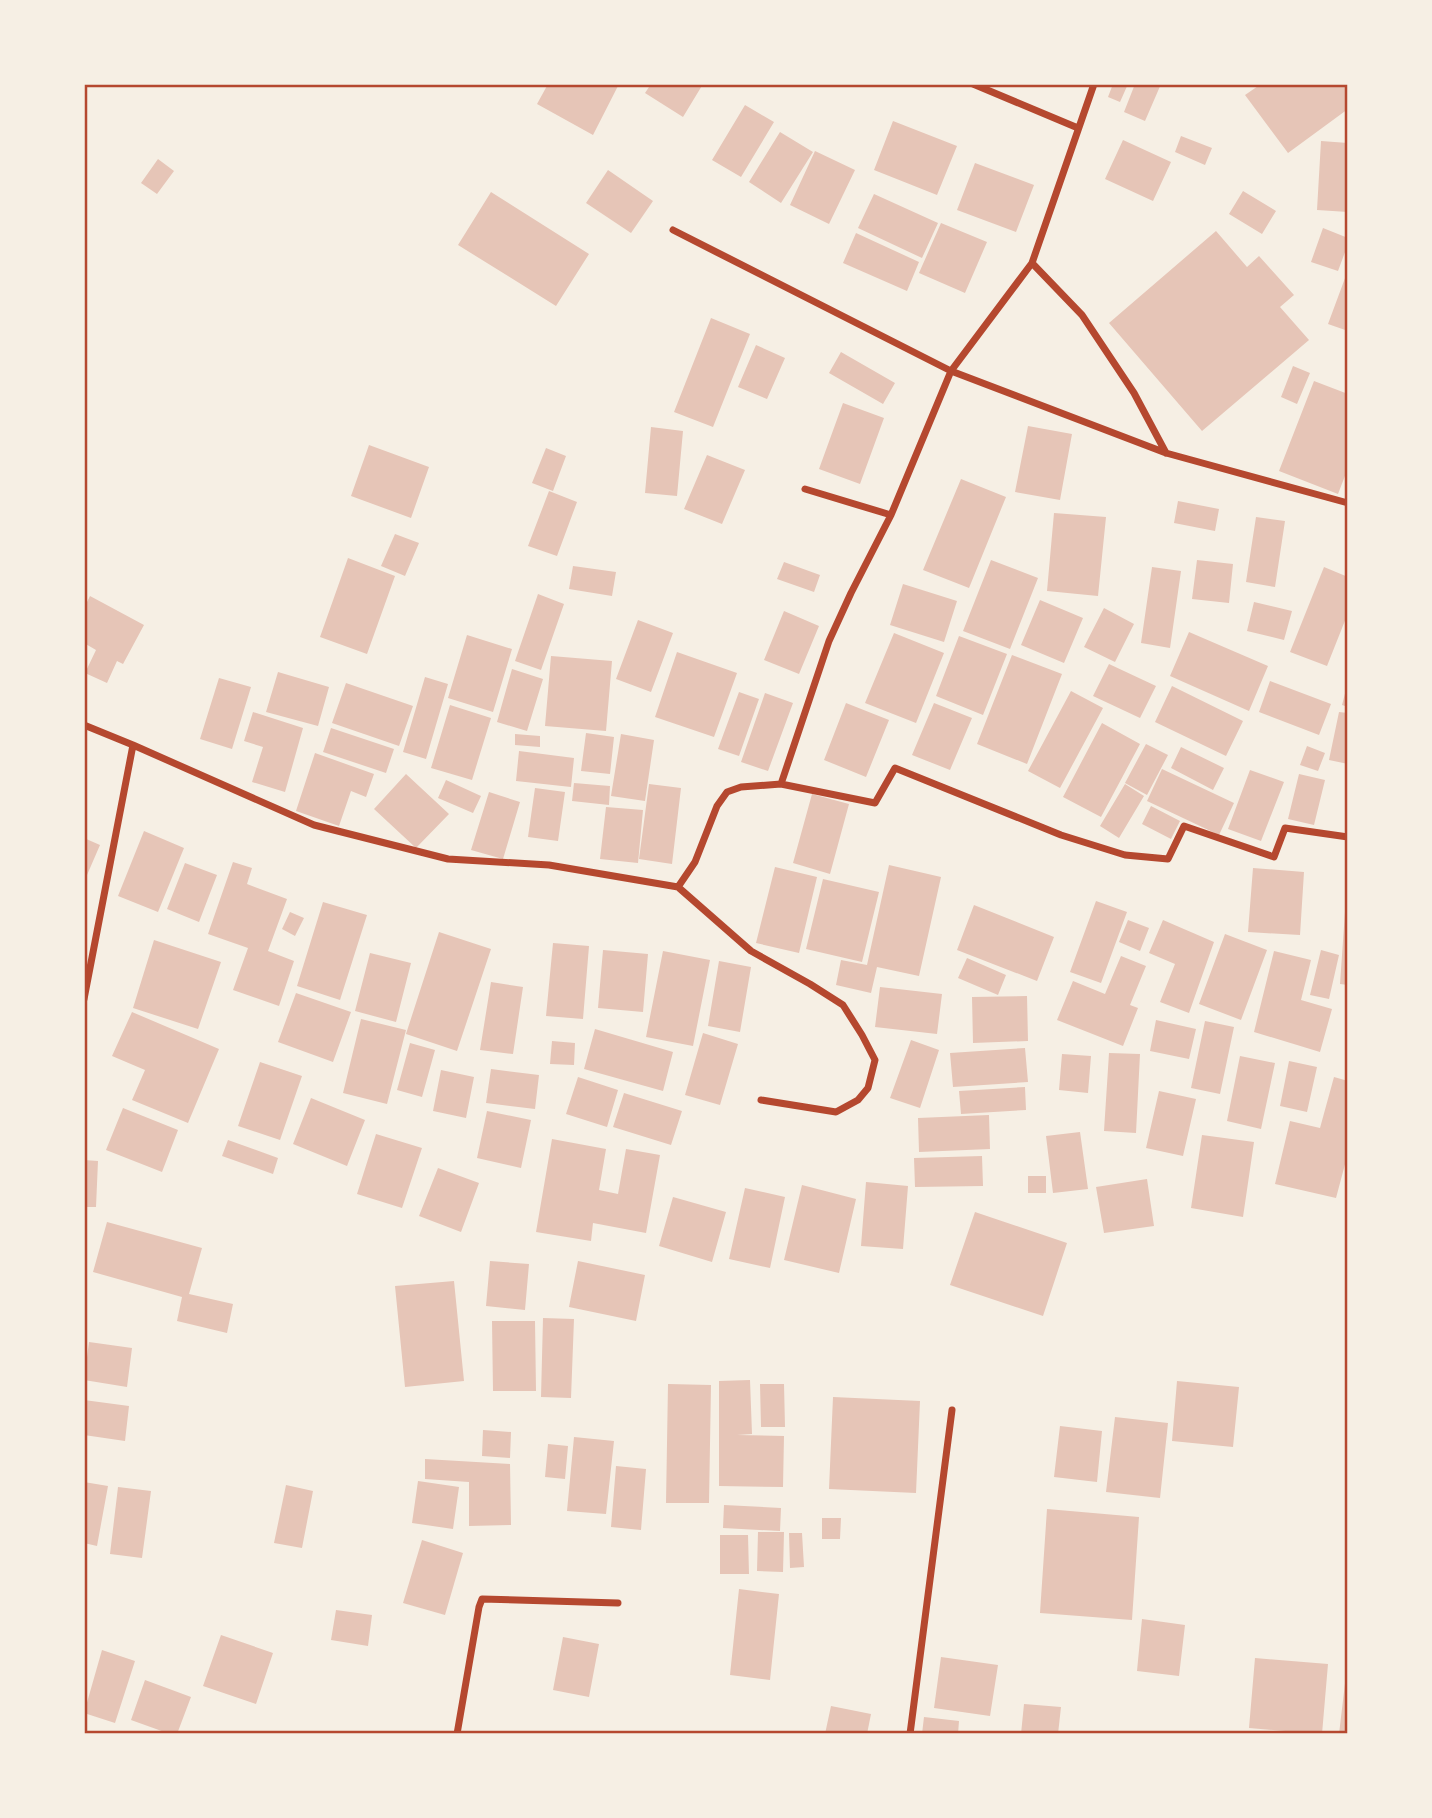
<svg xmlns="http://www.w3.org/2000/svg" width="1432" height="1818" font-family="Rubik,sans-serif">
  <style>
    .building { fill: #e6c5b7 }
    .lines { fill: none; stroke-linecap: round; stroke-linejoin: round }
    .minor { stroke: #b5482f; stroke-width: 7 }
    .neatline { fill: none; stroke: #b5482f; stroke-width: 2.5 }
  </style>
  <rect width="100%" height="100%" fill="#f6efe4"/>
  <path class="building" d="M548,84H619L593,135L537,104Z
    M651,84H703L683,117L645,93Z
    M1113,84H1128L1120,102L1108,97Z
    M1135,84H1161L1145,121L1124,112Z
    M1261,84H1348V109L1288,153L1245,95Z
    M745,105L774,122L741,177L712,160Z
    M893,121L957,146L937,195L874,170Z
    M780,132L813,152L781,203L749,182Z
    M1181,136L1212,148L1205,165L1175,152Z
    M1123,140L1171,162L1153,201L1105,179Z
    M1321,141L1348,143V212L1317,210Z
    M815,151L855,170L829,224L790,205Z
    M158,159L174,171L157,194L141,183Z
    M975,163L1034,185L1016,232L957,210Z
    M608,170L653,201L631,233L586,203Z
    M1243,191L1276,211L1262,234L1229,214Z
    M491,192L589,254L556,306L458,245Z
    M874,194L938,223L922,258L858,228Z
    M941,223L987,242L965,293L919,273Z
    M1323,228L1348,238V244L1338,271L1311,262Z
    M1216,231L1247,267L1259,256L1294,295L1280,307L1309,340L1202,431L1109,323Z
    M856,233L919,262L907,291L843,263Z
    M1348,270V331L1328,324Z
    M711,318L750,334L713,427L674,412Z
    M756,345L785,358L767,399L738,387Z
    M841,352L895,383L883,404L829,373Z
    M1293,366L1310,373L1297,404L1281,397Z
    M1314,381L1348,394V468L1338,494L1279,471Z
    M843,403L884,418L860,484L819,469Z
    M1028,426L1072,434L1060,500L1015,492Z
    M651,427L683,431L677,496L645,493Z
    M369,445L429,467L411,518L351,496Z
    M546,448L566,456L553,491L532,483Z
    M707,455L745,470L722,524L684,509Z
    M961,479L1006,497L969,588L923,570Z
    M549,491L577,502L557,556L528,546Z
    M1178,501L1219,509L1215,531L1174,523Z
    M1054,513L1106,517L1098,596L1047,591Z
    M1256,517L1285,521L1275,587L1246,582Z
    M395,534L419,543L405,576L381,566Z
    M348,558L395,576L367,654L320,637Z
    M991,560L1038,578L1010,649L963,631Z
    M1197,560L1233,564L1229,603L1192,599Z
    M784,562L820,575L814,592L777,579Z
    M573,566L616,572L612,596L569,589Z
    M1152,567L1181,571L1170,648L1141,643Z
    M1324,567L1348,577V613L1327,666L1290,652Z
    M903,584L957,601L944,642L890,625Z
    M538,594L564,604L541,670L515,661Z
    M90,596L144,625L123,664L117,661L107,683L85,673L96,650L84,643V608Z
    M1040,600L1083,618L1064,663L1021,645Z
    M1254,602L1292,611L1284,640L1247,631Z
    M1104,608L1134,624L1115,662L1084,647Z
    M784,611L819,626L799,674L764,660Z
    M638,620L673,633L651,692L616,679Z
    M1189,632L1268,666L1249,711L1170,676Z
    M894,633L944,653L916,723L865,703Z
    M467,635L512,649L493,712L448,698Z
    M959,636L1007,654L983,715L936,696Z
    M677,652L737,673L714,737L655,717Z
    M1012,655L1062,674L1027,764L977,744Z
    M551,656L612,661L606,731L545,726Z
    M1109,664L1156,686L1140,718L1093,696Z
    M512,669L543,679L527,731L497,722Z
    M278,672L329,687L318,726L266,712Z
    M425,677L448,684L426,759L403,752Z
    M219,678L251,687L232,749L200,739Z
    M1270,681L1331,704L1319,735L1259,712Z
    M346,683L413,706L399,746L332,723Z
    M1172,686L1243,721L1226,756L1155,722Z
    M1347,686H1348V707L1342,705Z
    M1071,691L1103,708L1060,788L1028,771Z
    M739,692L759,699L739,756L718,749Z
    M765,693L793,703L768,771L741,762Z
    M846,703L889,720L866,777L824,760Z
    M934,703L972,718L950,770L912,755Z
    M450,705L491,718L472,780L431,768Z
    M253,712L303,728L285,792L252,782L263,747L244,741Z
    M1339,712L1348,713V764L1329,760Z
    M1102,723L1140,744L1101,817L1063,797Z
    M331,728L394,749L386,773L323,752Z
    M586,733L614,737L610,774L581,771Z
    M515,734L540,736V747L515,745Z
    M621,734L654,740L645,801L611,796Z
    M1146,744L1168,755L1147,795L1125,783Z
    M1307,746L1325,753L1318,771L1300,765Z
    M1181,747L1224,768L1213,790L1171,768Z
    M519,751L574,758L571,787L516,781Z
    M315,753L374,774L366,797L351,791L339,826L296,811Z
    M1162,769L1234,803L1219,835L1147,801Z
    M1250,770L1284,782L1261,841L1228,829Z
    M406,774L449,814L416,848L374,809Z
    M1299,774L1325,780L1314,825L1288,819Z
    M446,780L481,796L473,813L438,798Z
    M574,783L610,786L609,805L572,801Z
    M649,784L681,788L672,864L639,859Z
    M1125,784L1144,796L1119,838L1100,826Z
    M535,788L565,792L558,841L528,837Z
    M489,792L520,802L503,859L471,850Z
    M812,794L849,804L830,874L793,863Z
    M1151,806L1180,821L1171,839L1142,824Z
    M606,807L643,810L638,863L600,859Z
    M144,831L184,848L158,912L118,896Z
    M84,838L100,845L84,882Z
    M233,862L252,868L247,884L287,899L268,951L294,961L279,1006L233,990L248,948L208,934Z
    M185,863L217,875L199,922L167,909Z
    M889,865L941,877L919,976L877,967L871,993L836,985L841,960L867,965Z
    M775,867L817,877L799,953L756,943Z
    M1253,868L1304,872L1300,935L1248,932Z
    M823,879L879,892L862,962L806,949Z
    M1096,901L1127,912L1101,983L1070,972Z
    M323,902L367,915L340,1000L297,986Z
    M974,905L1054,937L1037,981L957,950Z
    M290,912L304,918L295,936L282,929Z
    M1345,912H1348V985L1340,984Z
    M1128,920L1149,928L1140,951L1119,942Z
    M1163,920L1214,942L1189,1013L1160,1002L1175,964L1149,953Z
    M439,932L491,949L457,1051L406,1034Z
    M1225,934L1267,950L1241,1020L1199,1004Z
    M154,940L221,962L198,1029L133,1008Z
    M553,943L589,946L583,1019L546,1016Z
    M603,950L648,954L643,1012L598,1008Z
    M1321,950L1339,955L1329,999L1310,995Z
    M663,951L710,960L693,1046L646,1037Z
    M1274,951L1311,960L1301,1000L1332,1009L1320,1052L1254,1032Z
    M370,953L411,963L396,1022L355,1011Z
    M1121,956L1146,966L1130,1005L1138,1008L1123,1046L1057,1020L1073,981L1105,994Z
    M967,958L1006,975L998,995L958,978Z
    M719,961L751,967L740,1032L708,1026Z
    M491,982L523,987L513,1054L480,1050Z
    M880,987L942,994L937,1034L875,1027Z
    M296,993L351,1012L333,1062L278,1042Z
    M1027,996L1028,1041L973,1043L972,997Z
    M132,1012L219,1049L188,1123L132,1100L145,1070L112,1056Z
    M361,1019L406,1030L387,1104L343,1093Z
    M1156,1020L1196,1029L1189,1059L1150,1051Z
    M1205,1021L1234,1027L1220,1094L1191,1088Z
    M595,1029L673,1052L663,1091L584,1069Z
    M703,1033L738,1044L720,1105L685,1095Z
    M911,1040L939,1050L920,1108L890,1098Z
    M552,1041L575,1043L574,1065L550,1064Z
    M410,1043L435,1050L422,1097L397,1090Z
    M1025,1048L1028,1082L953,1087L950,1053Z
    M1109,1053L1140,1054L1136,1133L1104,1131Z
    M1062,1054L1091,1056L1088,1093L1059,1090Z
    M1240,1056L1275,1063L1261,1129L1227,1121Z
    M1289,1061L1317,1067L1307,1112L1280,1106Z
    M260,1062L302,1076L280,1140L238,1126Z
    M491,1069L539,1075L535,1109L486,1103Z
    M441,1070L474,1077L466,1118L433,1111Z
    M578,1077L618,1090L607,1127L566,1114Z
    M1334,1077L1348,1081V1153L1336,1198L1275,1184L1290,1121L1320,1128Z
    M1025,1087L1026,1110L961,1114L959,1091Z
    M1159,1091L1196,1099L1183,1156L1146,1148Z
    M624,1093L682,1111L671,1145L613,1127Z
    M311,1098L365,1120L347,1166L293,1144Z
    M123,1108L178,1130L162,1172L106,1150Z
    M487,1111L531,1120L521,1168L477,1158Z
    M989,1115L990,1149L919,1152L918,1118Z
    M1080,1132L1088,1189L1053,1193L1046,1136Z
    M376,1134L422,1148L402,1208L357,1194Z
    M1202,1135L1254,1142L1243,1217L1191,1208Z
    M552,1139L606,1149L599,1190L618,1194L626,1149L660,1155L646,1233L593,1223L591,1241L536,1232Z
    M228,1140L278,1158L273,1174L222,1156Z
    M982,1156L983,1186L915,1187L914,1158Z
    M84,1160L98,1161L96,1207H84Z
    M438,1168L479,1183L461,1232L419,1216Z
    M1028,1176H1046V1193H1028Z
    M1147,1179L1154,1226L1104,1233L1096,1187Z
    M866,1182L908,1186L903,1249L861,1246Z
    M802,1185L856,1199L839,1273L784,1260Z
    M745,1188L785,1197L770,1268L729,1259Z
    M673,1197L726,1212L712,1262L659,1246Z
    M975,1212L1067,1243L1043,1316L950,1285Z
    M107,1222L202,1248L189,1294L233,1304L227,1333L177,1321L182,1297L93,1272Z
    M490,1261L529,1264L525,1310L486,1306Z
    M578,1261L645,1275L636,1321L569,1307Z
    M454,1281L464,1381L405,1387L395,1286Z
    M543,1318L574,1319L571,1398L541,1397Z
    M492,1321H535L536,1391H493Z
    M89,1342L132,1348L127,1387L84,1380Z
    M750,1380L752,1434L737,1435L784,1436L783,1487L719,1486V1381Z
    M1177,1381L1239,1387L1233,1447L1172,1441Z
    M668,1384L711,1385L709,1503H666Z
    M760,1384H784L785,1427H761Z
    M833,1397L920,1401L916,1493L829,1489Z
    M84,1400L129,1406L125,1441L84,1435Z
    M1115,1417L1168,1423L1160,1498L1106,1492Z
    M1060,1426L1102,1431L1097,1482L1054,1477Z
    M483,1430L511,1432L510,1458L482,1456Z
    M574,1437L614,1441L606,1514L567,1511Z
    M548,1444L568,1446L565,1479L545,1477Z
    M425,1459L510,1464L511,1525L469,1526V1482L425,1479Z
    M616,1466L646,1469L641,1530L611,1527Z
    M418,1481L459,1487L453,1529L412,1523Z
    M84,1482L108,1486L97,1546L84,1543Z
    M286,1485L313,1491L302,1548L274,1543Z
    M118,1487L151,1491L142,1558L110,1554Z
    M724,1505L781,1508L780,1531L723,1528Z
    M1047,1509L1139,1517L1132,1620L1040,1613Z
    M822,1518H841L840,1539H822Z
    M758,1532H784L783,1572L757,1571Z
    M789,1533H802L804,1567L790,1568Z
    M720,1535H748L749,1574H720Z
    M422,1540L463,1553L445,1615L403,1603Z
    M739,1589L779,1594L770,1680L730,1675Z
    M336,1610L372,1615L368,1646L331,1640Z
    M1142,1619L1185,1625L1179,1676L1137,1671Z
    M221,1635L273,1653L256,1704L203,1686Z
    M563,1637L599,1644L589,1697L553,1690Z
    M102,1650L135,1661L115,1723L84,1713Z
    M941,1657L998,1665L990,1716L934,1708Z
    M1255,1658L1328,1664L1322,1734L1249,1728Z
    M1346,1675H1348V1734H1339Z
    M145,1680L191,1697L177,1734H170L131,1720Z
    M1024,1704L1061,1707L1058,1734H1021Z
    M831,1706L871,1714L867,1734H825Z
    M924,1717L959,1721L958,1734H922Z"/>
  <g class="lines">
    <path class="minor" d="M973,84L1078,128
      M673,230L951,371L1166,453L1348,503
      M1032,263L1082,315L1134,393L1166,453
      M805,489L891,515
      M84,725L133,745L314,825L448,859L549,865L678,887L695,862L717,806L727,792L741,787L781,784L875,803L895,768L1061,835L1125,855L1168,859L1184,826L1274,857L1285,828L1348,837
      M781,784L829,641L851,593L891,515L951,371L1032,263L1094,84
      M678,887L751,951L810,984L843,1005L862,1035L875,1060L868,1088L858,1100L836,1112L761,1100
      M84,999L133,745
      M457,1734L479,1607L482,1599L618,1603
      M910,1734L952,1410"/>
  </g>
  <rect width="1432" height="1818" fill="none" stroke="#f6efe4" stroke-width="172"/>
  <rect x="86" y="86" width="1260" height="1646" class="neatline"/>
</svg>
